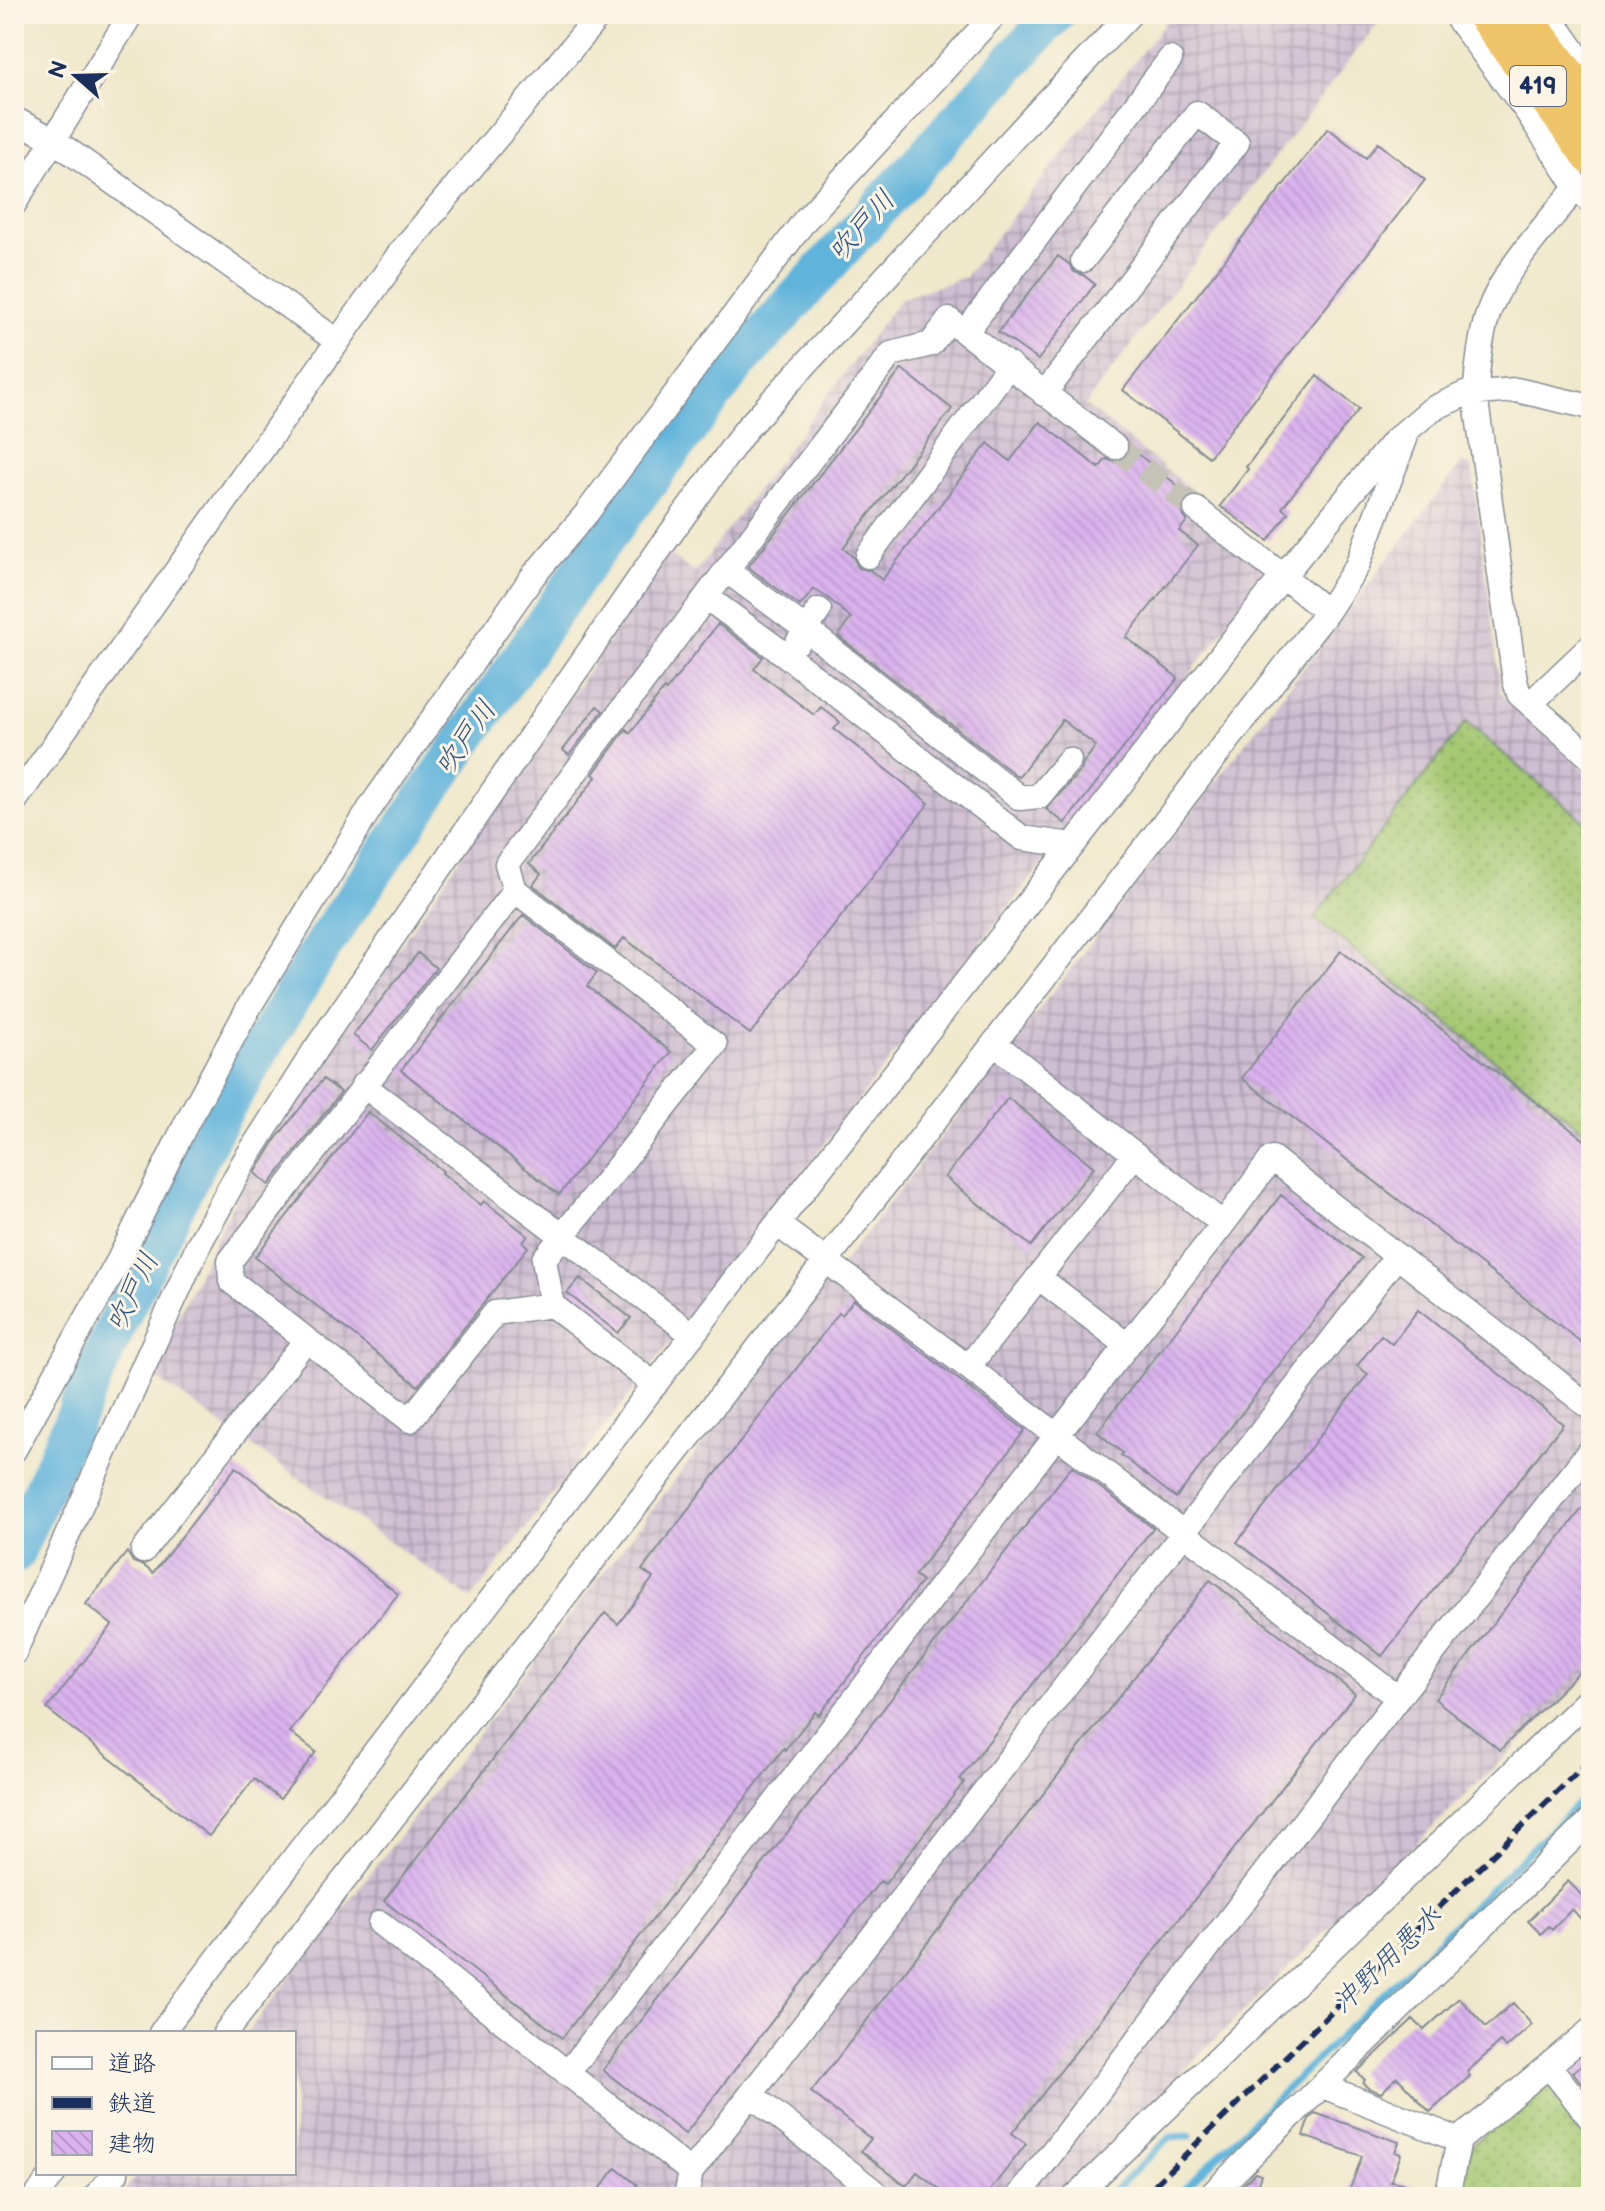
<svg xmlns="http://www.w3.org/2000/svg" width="1605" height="2211" font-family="'Balsamiq Sans','Klee One',sans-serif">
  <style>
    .industrial { fill: url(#industrial-grid) }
    .grass { fill: url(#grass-dots); stroke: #607c68; stroke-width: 2 }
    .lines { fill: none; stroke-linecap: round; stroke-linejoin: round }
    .stream { stroke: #60b4dc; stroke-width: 7 }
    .river { stroke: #60b4dc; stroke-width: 40 }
    .building { fill: url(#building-back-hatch) }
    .minor-tunnel { stroke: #c5c3b5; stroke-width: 24; stroke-dasharray: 24 12; stroke-linecap: butt }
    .minor-casing { stroke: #858c94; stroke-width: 27 }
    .highway-casing { stroke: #858c94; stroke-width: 39 }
    .minor { stroke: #fff; stroke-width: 24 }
    .highway { stroke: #efc469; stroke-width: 36 }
    .rail { stroke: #1b2f5e; stroke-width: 6; stroke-dasharray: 12 6; stroke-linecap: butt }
    .labels { text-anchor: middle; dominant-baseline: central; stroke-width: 6; stroke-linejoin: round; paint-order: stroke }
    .shield { fill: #fcf5e5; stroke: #5e6a86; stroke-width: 2 }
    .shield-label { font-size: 24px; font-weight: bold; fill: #1b2f5e }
    .water-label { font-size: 28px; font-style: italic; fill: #305784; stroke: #fcf5e5 }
  </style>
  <defs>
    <pattern id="industrial-grid" width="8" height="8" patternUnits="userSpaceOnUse" patternTransform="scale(2)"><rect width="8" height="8" fill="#cebed1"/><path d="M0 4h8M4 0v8" fill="none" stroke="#a69bad"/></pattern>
    <pattern id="grass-dots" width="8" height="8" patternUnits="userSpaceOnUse" patternTransform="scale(2)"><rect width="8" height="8" fill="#a4c872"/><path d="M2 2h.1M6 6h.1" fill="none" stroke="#85a361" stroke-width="1.8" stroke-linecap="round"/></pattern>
    <pattern id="building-back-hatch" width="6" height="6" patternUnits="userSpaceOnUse" patternTransform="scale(2)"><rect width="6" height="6" fill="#dab2ed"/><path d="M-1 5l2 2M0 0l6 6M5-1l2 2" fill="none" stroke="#ba99ce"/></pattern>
  </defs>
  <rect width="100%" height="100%" fill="#fcf5e5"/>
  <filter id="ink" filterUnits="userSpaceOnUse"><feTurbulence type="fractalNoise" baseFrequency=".0125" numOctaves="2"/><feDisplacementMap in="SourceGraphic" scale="16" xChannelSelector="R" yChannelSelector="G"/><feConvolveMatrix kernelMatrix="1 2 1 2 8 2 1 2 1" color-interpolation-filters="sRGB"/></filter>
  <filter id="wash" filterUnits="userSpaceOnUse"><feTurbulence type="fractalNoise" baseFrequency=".006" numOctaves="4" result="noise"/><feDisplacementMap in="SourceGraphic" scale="32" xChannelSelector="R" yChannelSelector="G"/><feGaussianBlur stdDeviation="1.8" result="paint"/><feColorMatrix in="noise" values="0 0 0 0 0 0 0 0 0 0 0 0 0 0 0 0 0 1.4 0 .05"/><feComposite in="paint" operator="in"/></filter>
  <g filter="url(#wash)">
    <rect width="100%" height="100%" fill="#efe8cb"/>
    <path class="industrial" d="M1172,14H1385L1085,405L1279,559L471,1599L150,1374L253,1161L668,554L695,573L900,299L965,277Z
      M1462,463L1472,467L1501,694L1591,776V1673L1053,2197H126L124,2191L138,2173H294V2033H247Z"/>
    <path class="grass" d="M1466,722L1591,827V1136L1314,918Z
      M1544,2081L1556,2084L1591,2128V2197H1457L1472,2145Z"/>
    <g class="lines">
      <path class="stream" d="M1108,2197L1170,2137L1190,2136
        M1176,2197L1591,1791"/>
      <path class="river" d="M14,1554L126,1304L219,1118L325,942L588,561L736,365L1055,14"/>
    </g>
    <g id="blocks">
      <path class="building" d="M1328,128L1366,158L1378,143L1425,180L1209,457L1123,390Z
        M1058,256L1069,264L1074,272L1083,275L1095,284L1038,360L998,332Z
        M902,369L952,409L843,548L853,557L859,568L870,570L882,580L988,443L1010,461L1040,422L1099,468L1106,459L1114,462L1121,460L1127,455L1130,448L1190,495L1185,499L1181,506L1182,514L1187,521L1179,531L1198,545L1126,637L1178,678L1065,823L1046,809L1081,770L1084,762L1096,746L1062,720L1018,777L838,636L851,618L828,598L814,589L800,606L748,567Z
        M1317,376L1359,409L1282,508L1288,513L1268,541L1220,506L1248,469L1246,467Z
        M718,624L763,657L754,669L814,715L821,707L840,722L834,729L929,803L750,1034L624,938L615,949L533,885L541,874L529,864L596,777L593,774L626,729L630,733L664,689L666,691Z
        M597,706L603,711L569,755L563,750Z
        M523,915L597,973L587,986L671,1052L559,1195L401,1070Z
        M1341,951L1591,1145V1350L1242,1078Z
        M418,953L436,968L372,1050L353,1035Z
        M323,1079L341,1092L269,1185L255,1173L276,1139Z
        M1008,1098L1094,1167L1031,1246L945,1177Z
        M368,1112L443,1171L442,1173L481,1205L484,1201L528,1236L523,1242L528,1247L418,1386L255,1257Z
        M1281,1195L1362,1258L1176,1498L1121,1455L1123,1453L1097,1432Z
        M580,1278L631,1318L618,1333L567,1293Z
        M854,1300L1025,1430L915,1575L922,1581L819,1715L815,1712L785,1750L784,1748L562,2038L384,1901L605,1613L618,1624L653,1578L642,1570L839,1313L842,1315Z
        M1418,1310L1563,1424L1382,1656L1237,1542L1368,1374L1357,1366L1381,1335L1392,1344Z
        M1072,1466L1153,1528L960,1779L964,1782L885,1884L880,1881L685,2134L603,2070Z
        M236,1467L398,1594L290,1732L316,1752L280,1799L254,1779L209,1836L47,1709L112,1625L86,1604L127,1552L133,1562L144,1566L153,1573Z
        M1591,1497V1660L1500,1750L1435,1699Z
        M1210,1580L1355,1694L1012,2133L1026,2144L985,2197H950L917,2172L906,2186L861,2151L871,2139L811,2092Z
        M1568,1881L1591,1905V1930L1572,1909L1552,1930L1548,1926L1541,1934L1528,1921Z
        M1459,1998L1486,2027L1513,2003L1532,2025L1506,2048L1500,2042L1467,2072L1470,2076L1430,2112L1397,2077L1381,2093L1368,2088L1363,2083L1365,2080L1357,2072L1413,2019L1424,2030Z
        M1591,2057V2095L1573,2072Z
        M1315,2113L1399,2142L1395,2152L1401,2154L1391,2181L1428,2188L1427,2197H1347L1362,2156L1303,2136L1309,2119Z
        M616,2168L637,2185L627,2197H594Z
        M1255,2173L1261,2175L1253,2197H1230Z"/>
    </g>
  </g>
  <g filter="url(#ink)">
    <use href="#blocks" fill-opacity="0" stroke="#858c94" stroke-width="2"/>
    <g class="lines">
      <path class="minor-tunnel" d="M1115,447L1196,509"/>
      <g class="minor-casing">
        <path id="minor" d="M1454,14L1526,110L1577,187L1591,202
          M1548,14L1591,75
          M14,119L52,139L337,341
          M1577,187C1548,223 1502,271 1488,314C1480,339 1478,367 1475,394L1515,681L1519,694L1591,758
          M14,204L131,14
          M966,332L1170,59
          M1044,394L1237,143L1197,113L1083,260
          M1196,509L1283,576L1327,612
          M868,556L1009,365
          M726,570L807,630L1020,798L1039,796L1069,760
          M706,597L787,656L1022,838L1072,845
          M798,642L819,610
          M1530,704L1591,646
          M14,802L400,253L600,14
          M515,890L715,1045L544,1259L552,1305L495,1313L410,1420L231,1281L230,1261L515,890L507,864L706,597L891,354L931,344L949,320L1115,447
          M994,1043L1223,1224
          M363,1085L693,1335
          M777,1224L968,1367L1398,1698
          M1038,1277L1127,1345
          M552,1305L655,1385
          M968,1367L1135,1154
          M14,1450L119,1260L187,1122L249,1007L372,805L533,576L586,514L805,220L995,14
          M143,1551L306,1340
          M14,1653L198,1246L244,1162L315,1050L661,547L746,429L1043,106L1130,14
          M380,1923L691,2172
          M161,2033L777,1224L1283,576L1393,442L1432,409L1465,394L1516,390L1591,407
          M225,2033L826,1261L1327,612L1357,566L1405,439
          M1549,2066L1591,2119
          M567,2074L1057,1435L1223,1224L1272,1158L1591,1408
          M1323,2086L1459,2140L1447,2197
          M751,2095L881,2197
          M1459,2140L1591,2030
          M36,2197L54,2173
          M95,2197L116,2173
          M686,2197L691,2172L1397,1256
          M1018,2197L1398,1698L1591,1449
          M1075,2197L1591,1697
          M1209,2197L1591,1820"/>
      </g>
      <g class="highway-casing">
        <path id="highway" d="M1484,14L1591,157
          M1522,14L1591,106"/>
      </g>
      <use href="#minor" class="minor"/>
      <use href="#highway" class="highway"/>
      <path class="rail" d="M1142,2197L1591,1759"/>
    </g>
  </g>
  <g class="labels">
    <rect class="shield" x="1510" y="66" width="56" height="40" rx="6"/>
    <g class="shield-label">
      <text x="1538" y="86">419</text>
    </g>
    <g class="water-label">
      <text transform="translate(862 226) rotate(-48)">吹戸川</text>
      <text transform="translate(466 738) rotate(-55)">吹戸川</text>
      <text transform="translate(133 1292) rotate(-64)">吹戸川</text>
      <text transform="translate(1387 1960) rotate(-44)">沖野用悪水</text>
    </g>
  </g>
  <rect width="1605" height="2211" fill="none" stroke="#fcf5e5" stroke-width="48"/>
  <rect x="36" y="2031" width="260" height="144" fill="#fcf5e5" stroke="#a2a6af" stroke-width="2"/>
  <rect x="52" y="2057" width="40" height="12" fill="#ffffff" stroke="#a2a6af" stroke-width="2"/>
  <text x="108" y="2071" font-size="24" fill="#1b2f5e">道路</text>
  <rect x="52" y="2097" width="40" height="12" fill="#1b2f5e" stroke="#a2a6af" stroke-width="2"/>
  <text x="108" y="2111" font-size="24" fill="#1b2f5e">鉄道</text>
  <rect x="52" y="2131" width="40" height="24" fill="url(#building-back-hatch)" stroke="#a2a6af" stroke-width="2"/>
  <text x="108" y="2151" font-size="24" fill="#1b2f5e">建物</text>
  <g transform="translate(76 76) rotate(290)" stroke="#fcf5e5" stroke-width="6" paint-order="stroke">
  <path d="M0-6L14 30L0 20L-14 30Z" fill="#1b2f5e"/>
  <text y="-12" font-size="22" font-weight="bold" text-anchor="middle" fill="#1b2f5e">N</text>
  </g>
</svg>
